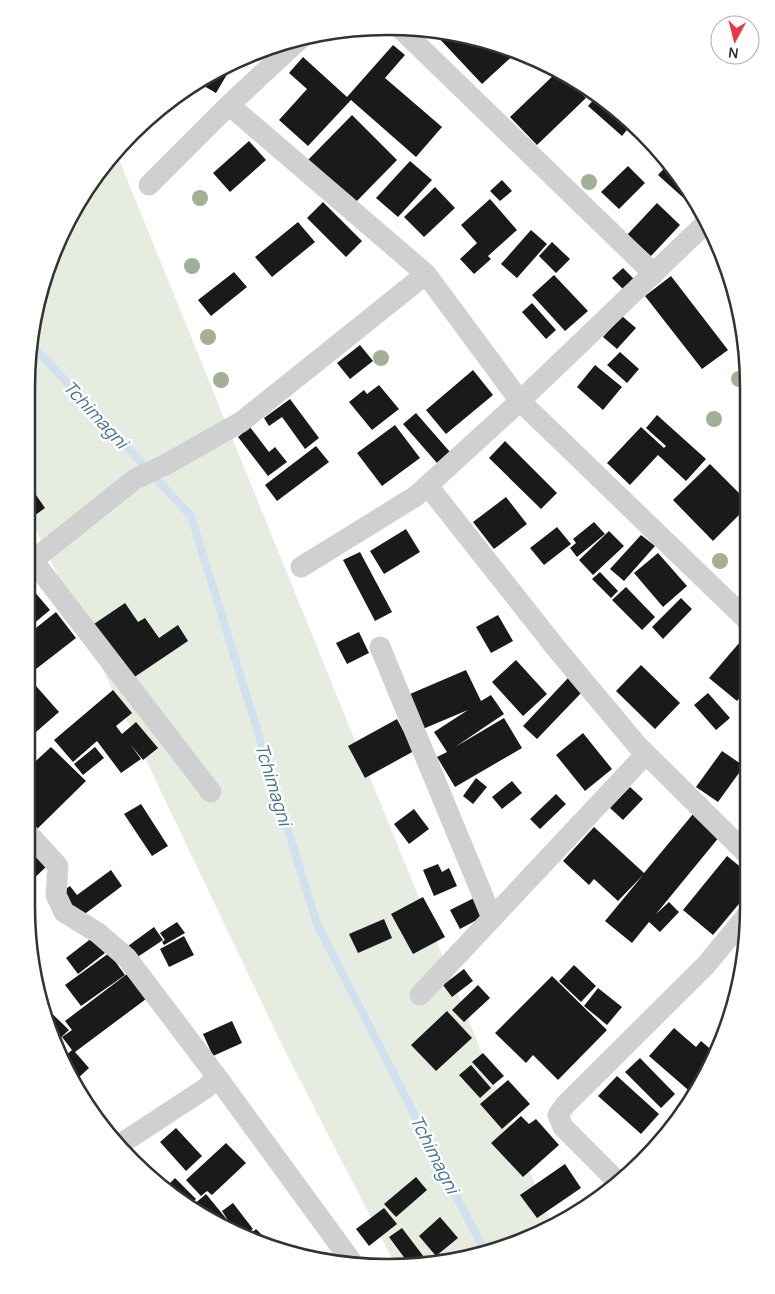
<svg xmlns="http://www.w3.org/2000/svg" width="775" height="1294" font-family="Manrope,sans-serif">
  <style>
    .green { fill: #e6ecdf }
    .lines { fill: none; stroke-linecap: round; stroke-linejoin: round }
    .stream { stroke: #cfe2ee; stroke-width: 8 }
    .building { fill: #1a1a1a }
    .minor { stroke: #d0d0d0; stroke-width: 21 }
    .tree { fill: #a2b095 }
    .labels { text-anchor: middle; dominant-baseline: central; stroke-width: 5; stroke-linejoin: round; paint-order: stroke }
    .water-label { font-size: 18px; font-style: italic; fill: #3f7597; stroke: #fff }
    .rim { fill: none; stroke: #333; stroke-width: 2.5 }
  </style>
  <rect width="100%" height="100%" fill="#fff"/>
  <path class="green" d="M116,152L551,1223L504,1248L396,1266L285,1051L27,511V364L46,271L87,187Z"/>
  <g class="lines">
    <path class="stream" d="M31,344L191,516L317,924L485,1252"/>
  </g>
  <path class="building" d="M438,31L458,33L518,51L482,84L435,34Z
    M393,45L405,55L385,78L442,127L416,157L351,100L308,146L279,120L307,89L289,73L303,57L347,97Z
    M272,47L259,61L250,53Z
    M223,68L229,71L216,93L197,82Z
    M558,71L586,98L537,145L510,117Z
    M568,77L588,87L595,93L590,98Z
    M598,95L631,125L622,136L588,106Z
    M352,115L397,160L353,205L307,161Z
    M249,141L266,160L230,192L213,173Z
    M410,161L432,180L398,217L376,198Z
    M669,163L700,207L698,211L658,175Z
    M628,166L645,183L619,209L601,192Z
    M502,180L512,191L500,201L490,191Z
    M435,187L455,208L424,237L404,217Z
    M490,199L517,230L488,256L491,259L474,274L460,259L477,243L461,225Z
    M323,202L362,241L346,257L307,218Z
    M657,203L680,225L651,256L627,235Z
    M298,222L315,242L272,277L255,257Z
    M531,230L547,244L517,278L501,264Z
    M552,242L570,259L556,273L539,256Z
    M623,268L638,283L627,293L612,278Z
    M234,272L247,287L211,316L198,300Z
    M554,275L588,311L565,331L532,295Z
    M671,276L728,350L702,369L645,296Z
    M532,303L556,330L546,339L522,312Z
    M622,316L636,328L617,349L603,337Z
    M360,345L373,361L350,379L337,363Z
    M620,352L639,369L627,383L607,365Z
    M595,365L622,387L603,410L577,387Z
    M473,370L493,395L446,434L426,410Z
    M379,385L399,409L372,430L349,402L364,390L367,394Z
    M290,399L319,438L305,449L282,417L269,426L264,418Z
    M416,413L450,452L437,463L403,424Z
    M657,415L706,459L686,481L658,455L630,485L607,463L641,427L664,448L666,446L646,428Z
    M395,425L420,458L382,486L357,453Z
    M250,427L269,452L275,447L287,462L268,476L238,437Z
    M505,441L557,493L541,509L489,458Z
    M316,446L329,462L277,501L265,485Z
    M710,464L748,502V506L713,541L673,500Z
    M27,482L45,508L27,521Z
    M506,497L527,524L494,549L473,522Z
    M594,522L605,534L577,557L570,548L576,543L573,539Z
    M557,527L571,544L544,565L530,548Z
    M406,529L420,552L384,574L370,551Z
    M609,531L624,546L593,575L579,560Z
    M641,535L655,546L624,581L610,569Z
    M360,552L392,612L375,621L343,560Z
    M658,553L687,586L663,607L634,573Z
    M600,572L618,591L611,598L592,579Z
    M27,583L50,610L32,625L27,618Z
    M626,587L655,617L642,630L612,600Z
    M681,598L692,609L663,639L652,627Z
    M125,603L138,622L145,618L159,638L178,625L188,641L133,678L91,626Z
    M56,612L76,638L27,676V645L29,643L27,640V635Z
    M498,615L513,641L491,653L476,627Z
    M359,632L369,653L347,664L336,643Z
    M746,635L748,637V688L737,701L709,678Z
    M516,660L547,694L523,716L492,682Z
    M641,665L680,703L655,729L616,691Z
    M466,670L481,701L491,695L504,714L455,747L504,718L522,748L455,787L437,757L447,752L434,732L468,710L418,731L403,697Z
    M569,677L583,691L537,739L523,726Z
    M29,678L59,712L36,732L27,721V680Z
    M113,690L132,713L116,726L122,734L136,722L158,748L143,760L130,744L141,759L121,773L97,741L73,762L54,740Z
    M708,693L730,718L716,730L694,705Z
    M397,719L414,751L365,778L348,746Z
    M583,733L612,769L585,791L556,755Z
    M51,747L86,781L34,832L26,825V770Z
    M95,747L104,758L83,775L74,764Z
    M722,751L744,766L718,802L696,787Z
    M476,778L487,787L473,804L463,796Z
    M512,781L522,793L502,809L492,797Z
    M630,787L643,799L623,820L610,808Z
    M748,787V803L740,795Z
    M556,794L566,804L540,829L530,819Z
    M141,804L168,846L152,856L124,814Z
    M414,809L429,829L409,844L394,824Z
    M693,814L720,836L656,914L669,902L679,912L660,932L649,922L632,943L605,921L643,875L618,901L594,879L589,885L563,861L594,827L644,873Z
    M32,844L50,863L26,886V849Z
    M727,856L748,873V893L713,935L683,910Z
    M438,864L442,872L449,868L457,886L434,896L423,870Z
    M111,870L122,886L78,919L60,893L70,886L77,895Z
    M423,897L445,937L413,954L391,914Z
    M476,897L486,915L460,929L450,910Z
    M384,919L392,938L358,953L349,934Z
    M177,922L185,933L164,945L162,942L165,940L160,933Z
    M154,927L163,940L136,958L128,946Z
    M184,936L194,955L169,967L160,949Z
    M93,937L105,953L78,974L66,958Z
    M109,953L125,975L81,1006L65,985Z
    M574,965L596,986L581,1002L559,981Z
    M464,969L473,981L452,997L443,985Z
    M127,974L146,999L75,1052L89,1068L76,1080L64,1057L72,1050L62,1037L72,1030L65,1021Z
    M552,976L607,1030L558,1080L533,1055L526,1063L495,1033Z
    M478,985L490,998L464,1022L452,1010Z
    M598,988L622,1007L607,1025L584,1006Z
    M42,1004L69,1030L56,1042L45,1022Z
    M447,1011L472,1038L436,1071L411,1045Z
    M232,1021L242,1043L213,1056L203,1034Z
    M674,1028L696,1047L701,1041L715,1053L694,1095L649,1056Z
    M483,1053L504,1076L493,1085L472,1062Z
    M640,1058L675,1094L661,1108L625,1072Z
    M471,1065L491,1088L480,1098L459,1075Z
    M617,1076L659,1114L641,1134L598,1096Z
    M508,1080L530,1104L502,1129L480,1104Z
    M521,1116L529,1124L536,1119L559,1145L523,1177L491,1143Z
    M176,1128L202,1156L186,1171L160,1142Z
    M226,1143L246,1163L212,1195L207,1191L201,1196L186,1180Z
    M565,1164L581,1188L537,1218L520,1195Z
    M416,1177L427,1190L396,1217L384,1204Z
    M175,1178L196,1199L190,1205L171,1195L165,1188Z
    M206,1194L229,1222L222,1211L233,1203L253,1229L245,1234L234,1228L232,1225L230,1227L192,1206Z
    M384,1208L397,1224L369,1246L356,1229Z
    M440,1217L458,1238L436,1256L419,1236Z
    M402,1228L427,1261L409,1264L389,1237Z
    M256,1229L264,1237L259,1242L248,1236Z"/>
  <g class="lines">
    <path class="minor" d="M399,27L654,274
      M229,105L426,274L520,401L748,621
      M149,185L229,105L301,38
      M428,486L556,648L637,745L748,855
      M27,553L211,792
      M27,565L135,479L165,465L241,422L426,274
      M301,567L416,496L520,401L707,222
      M380,647L492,918
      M26,831L58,866L56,895L64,912L98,933L127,958L217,1077L352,1262
      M420,995L646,754
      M119,1145L206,1088L217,1077
      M618,1182L563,1127L558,1115L565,1105L706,965L748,914"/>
  </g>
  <g class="tree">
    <circle cx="589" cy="182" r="8"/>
    <circle cx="200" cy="198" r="8"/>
    <circle cx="192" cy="266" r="8"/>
    <circle cx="208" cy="337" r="8"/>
    <circle cx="381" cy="358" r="8"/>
    <circle cx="739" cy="379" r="8"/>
    <circle cx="221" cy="380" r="8"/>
    <circle cx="714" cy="419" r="8"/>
    <circle cx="720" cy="561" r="8"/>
  </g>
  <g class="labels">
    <g class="water-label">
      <text transform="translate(96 414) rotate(47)">Tchimagni</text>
      <text transform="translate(274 784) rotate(73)">Tchimagni</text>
      <text transform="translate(435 1154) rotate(63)">Tchimagni</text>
    </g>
  </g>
  <path d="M0 0H775V1294H0ZM387 35H388A352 352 0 0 1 740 387V907A352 352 0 0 1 388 1259H387A352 352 0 0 1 35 907V387A352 352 0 0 1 387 35Z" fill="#fff" fill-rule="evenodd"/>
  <path class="rim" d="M387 35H388A352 352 0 0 1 740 387V907A352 352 0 0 1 388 1259H387A352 352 0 0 1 35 907V387A352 352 0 0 1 387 35Z"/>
  <g transform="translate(735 40) rotate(187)"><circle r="24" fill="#ffffff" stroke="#adadad"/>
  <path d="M0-4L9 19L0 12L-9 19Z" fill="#e63946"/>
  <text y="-8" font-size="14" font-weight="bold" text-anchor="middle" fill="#333333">N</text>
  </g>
</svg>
